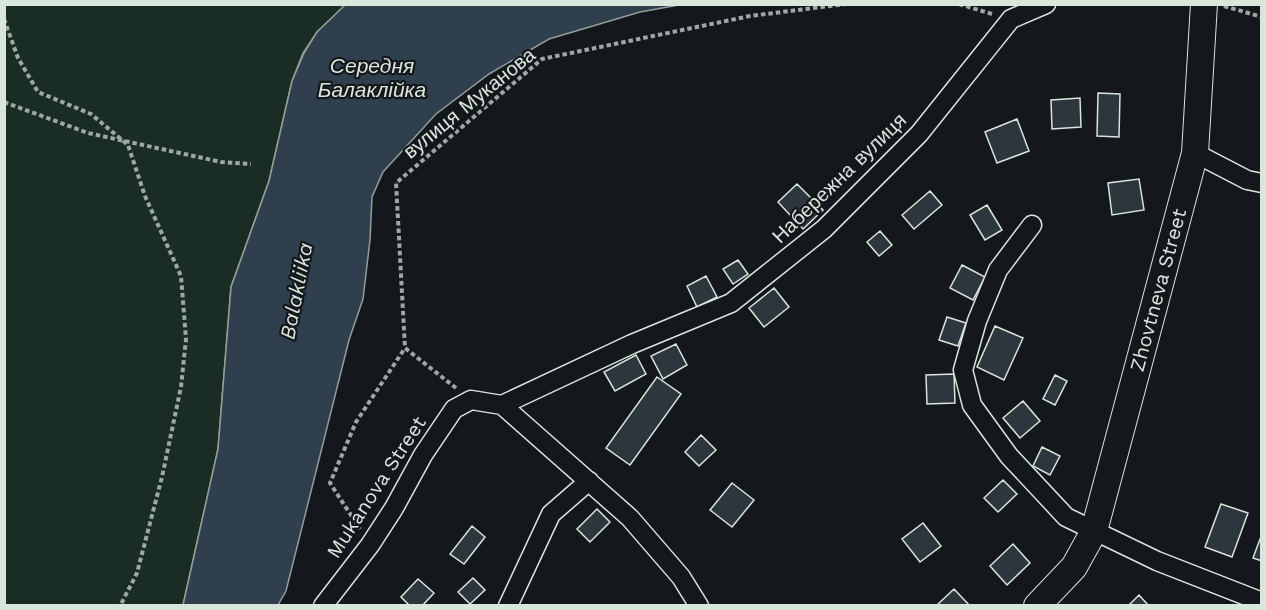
<svg xmlns="http://www.w3.org/2000/svg" width="1266" height="610" font-family="'Work Sans',sans-serif">
  <style>
    .green { fill: #1a2d24; stroke: #939e99; stroke-width: 1.5 }
    .water { fill: #2f3f4d; stroke: #939e99; stroke-width: 1.5 }
    .building { fill: #2c363c; stroke: #d8e6dc; stroke-width: 1.5 }
    .lines { fill: none; stroke-linecap: round; stroke-linejoin: round }
    .street-casing { stroke: #d8e6dc; stroke-width: 21 }
    .secondary-casing { stroke: #d8e6dc; stroke-width: 28 }
    .path { stroke: #9da8a2; stroke-width: 4; stroke-dasharray: 4.5 3; stroke-linecap: butt }
    .street { stroke: #14181c; stroke-width: 18 }
    .secondary { stroke: #14181c; stroke-width: 26 }
    .labels { text-anchor: middle; dominant-baseline: central; stroke-width: 4.5; stroke-linejoin: round; paint-order: stroke }
    .street-label { font-size: 20px; fill: #d8e6dc; stroke: #14181c }
    .water-label { font-size: 21px; font-style: italic; fill: #d8e6dc; stroke: #14181c }
  </style>
  <rect width="100%" height="100%" fill="#14181c"/>
  <path class="green" d="M5,5H346L317,32L303,53L292,81L269,181L231,287L218,449L183,605H5Z"/>
  <path class="water" d="M346,4L679,5L640,12L549,39L489,74L436,114L383,172L372,197L370,240L363,299L349,340L286,591L278,605H183L218,449L231,287L269,181L292,81L304,53L317,32Z"/>
  <path class="building" d="M1098,93L1120,94L1119,137L1097,136Z
    M1080,98L1081,127L1052,129L1051,100Z
    M1017,119L1029,151L997,163L985,132Z
    M1139,179L1144,210L1112,215L1108,183Z
    M797,184L823,210L803,229L778,202Z
    M930,191L942,205L914,229L902,215Z
    M987,205L1002,230L985,240L970,215Z
    M880,231L892,245L879,256L867,242Z
    M738,260L748,274L733,284L723,269Z
    M962,265L985,277L973,300L950,288Z
    M706,276L717,297L697,307L687,286Z
    M774,288L789,307L764,327L749,308Z
    M947,317L966,323L958,346L939,340Z
    M995,326L1023,338L1004,380L977,367Z
    M676,344L687,365L663,379L651,356Z
    M636,355L646,374L615,391L604,372Z
    M954,374L955,403L927,404L926,375Z
    M1055,375L1067,381L1055,405L1043,399Z
    M657,377L681,394L630,465L606,448Z
    M1023,401L1040,421L1020,438L1003,418Z
    M701,435L716,450L699,466L685,452Z
    M1042,447L1060,456L1050,475L1033,466Z
    M1003,480L1017,494L998,512L984,498Z
    M732,483L754,500L732,527L710,510Z
    M1221,504L1248,513L1232,557L1205,547Z
    M597,509L610,522L590,542L577,529Z
    M923,523L941,546L920,562L902,539Z
    M472,526L485,537L464,564L450,554Z
    M1260,539L1262,540V561L1253,558Z
    M1013,544L1030,563L1007,585L990,566Z
    M473,578L485,590L470,604L458,592Z
    M418,579L434,593L422,606H410L401,597Z
    M954,589L970,606L937,605Z
    M1139,595L1149,606H1128Z"/>
  <g class="lines">
    <g class="street-casing">
      <path id="street" d="M1195,153L1247,180L1262,183
        M1032,225L998,270L977,321L963,370L972,405L1009,456L1066,517L1157,561L1262,602
        M502,405L632,344L731,303L824,229L919,134L1011,19L1046,4
        M323,606L370,545L394,508L423,455L454,409L471,400L502,405L630,518L681,577L699,606
        M508,606L551,514L589,481"/>
    </g>
    <g class="secondary-casing">
      <path id="secondary" d="M1037,606L1074,567L1094,531L1195,153L1204,4"/>
    </g>
    <path class="path" d="M959,4L992,14
      M1224,6L1262,17
      M4,19L18,58L38,92L91,114L128,145L145,196L181,276L186,339L181,387L162,477L137,573L120,606
      M4,102L88,133L221,162L251,164
      M456,388L405,348L396,183L542,59L750,16L846,4
      M360,529L330,483L356,422L405,348"/>
    <use href="#street" class="street"/>
    <use href="#secondary" class="secondary"/>
  </g>
  <g class="labels">
    <g class="street-label">
      <text transform="translate(469 103) rotate(-39)">вулиця Муканова</text>
      <text transform="translate(839 178) rotate(-44)">Набережна вулиця</text>
      <text transform="translate(1158 290) rotate(-75)">Zhovtneva Street</text>
      <text transform="translate(376 487) rotate(-57)">Mukanova Street</text>
    </g>
    <g class="water-label">
      <text x="372" y="65">Середня<tspan x="372" dy="24">Балаклійка</tspan></text>
      <text transform="translate(296 291) rotate(-79)">Balakliika</text>
    </g>
  </g>
  <rect width="1266" height="610" fill="none" stroke="#d8e6dc" stroke-width="12"/>
</svg>
